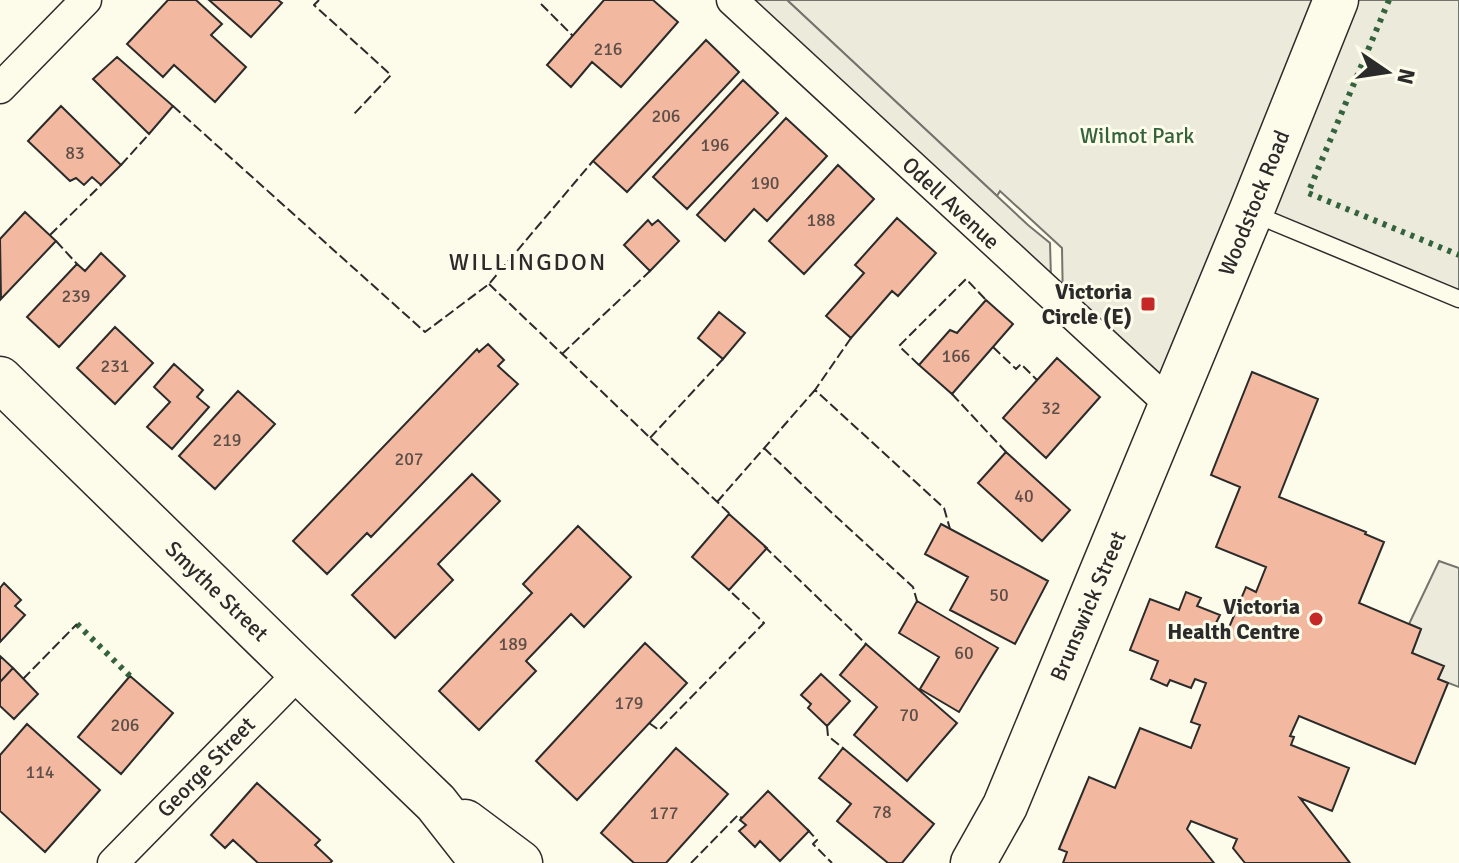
<svg xmlns="http://www.w3.org/2000/svg" width="1459" height="863" font-family="Signika,sans-serif">
  <style>
    .green { fill: #ecebdb; stroke: #74746e; stroke-width: 2 }
    .parking { fill: #eceadb; stroke: #74746e; stroke-width: 2 }
    .building { fill: #f2b8a0; stroke: #2b2b2b; stroke-width: 2 }
    .lines { fill: none; stroke-linecap: round; stroke-linejoin: round }
    .service-casing { stroke: #2b2b2b; stroke-width: 19 }
    .minor-casing { stroke: #2b2b2b; stroke-width: 33 }
    .secondary-casing { stroke: #2b2b2b; stroke-width: 47 }
    .primary-casing { stroke: #2b2b2b; stroke-width: 47 }
    .service { stroke: #fdfbea; stroke-width: 16 }
    .minor { stroke: #fdfbea; stroke-width: 30 }
    .secondary { stroke: #fdfbea; stroke-width: 44 }
    .primary { stroke: #fdfbea; stroke-width: 44 }
    .hedge { stroke: #34623c; stroke-width: 6; stroke-dasharray: 4 6; stroke-linecap: butt }
    .fence { stroke: #2b2b2b; stroke-width: 2; stroke-dasharray: 10 4; stroke-linecap: butt }
    .poi-dot { fill: #c62828; stroke: #fdfbea; stroke-width: 3 }
    .labels { text-anchor: middle; dominant-baseline: central; stroke-width: 6; stroke-linejoin: round; paint-order: stroke }
    .number-label { font-size: 18px; fill: #5d4e48 }
    .park-label { font-size: 22px; fill: #34623c; stroke: #fdfbea }
    .street-label { font-size: 22px; fill: #2b2b2b; stroke: #fdfbea }
    .poi-label { font-size: 22px; font-weight: bold; fill: #2b2b2b; stroke: #fdfbea; text-anchor: end }
    .neighbourhood-label { font-size: 24px; letter-spacing: 2px; fill: #2b2b2b; stroke: #fdfbea }
  </style>
  <rect width="100%" height="100%" fill="#fdfbea"/>
  <path class="green" d="M787,0H1459V299L1251,212L1171,405L1063,305L1062,248L1000,191L997,196Z"/>
  <path class="parking" d="M732,0H787L1028,225L1050,243L1051,278Z
    M1439,561L1459,568V687L1438,679L1443,667L1412,653L1421,629L1409,624Z"/>
  <path class="building" d="M168,0H196L222,24L211,35L246,67L215,102L174,65L163,77L127,44Z
    M209,0H278L282,3L251,37Z
    M604,0H653L678,22L621,87L592,62L571,87L547,65Z
    M706,40L739,72L627,192L593,161Z
    M117,57L173,106L149,134L93,79Z
    M743,80L778,113L687,209L653,177Z
    M61,106L121,165L101,185L92,177L84,185L76,178L70,181L28,141Z
    M786,118L827,156L767,221L754,209L725,241L697,215Z
    M838,165L874,199L804,274L769,241Z
    M25,212L56,241L1,299L0,239Z
    M897,218L936,253L898,296L892,291L851,338L826,316L864,273L855,265Z
    M648,220L652,225L658,220L679,241L650,271L624,245Z
    M101,253L125,276L59,347L27,317L77,264L85,271Z
    M986,300L1013,324L952,394L919,365L950,330L957,333Z
    M719,312L745,333L723,359L698,338Z
    M115,327L153,363L115,404L77,368Z
    M488,344L504,360L498,366L518,384L371,537L367,533L327,574L293,541L477,349L479,352Z
    M1057,358L1100,397L1046,458L1003,418Z
    M174,364L203,390L197,397L209,407L172,449L147,427L170,402L154,387Z
    M1252,372L1318,399L1279,497L1366,532L1365,534L1384,542L1359,603L1421,629L1412,653L1444,666L1438,679L1448,683L1415,764L1299,716L1290,736L1294,737L1291,745L1349,768L1332,811L1300,798L1350,863H1245L1233,848L1237,839L1191,821L1187,829L1214,863H1063L1067,852L1059,849L1089,777L1115,788L1140,728L1191,748L1200,725L1191,722L1206,683L1195,679L1191,688L1170,680L1167,686L1151,679L1158,661L1130,650L1150,599L1179,610L1186,592L1201,598L1197,606L1220,615L1215,625L1228,630L1246,587L1256,592L1266,567L1216,547L1240,487L1211,475Z
    M238,391L275,424L215,489L179,456Z
    M1006,452L1070,510L1042,541L978,483Z
    M472,474L500,501L438,564L453,580L395,638L352,595Z
    M729,514L767,548L729,590L692,557Z
    M941,524L1048,581L1015,644L950,610L968,577L925,554Z
    M578,526L631,577L584,627L571,614L526,661L536,671L479,730L439,691L532,593L523,584Z
    M4,583L21,600L15,606L25,615L0,642V588Z
    M917,601L998,648L959,712L920,689L939,657L899,633Z
    M645,643L687,683L577,800L536,761Z
    M866,644L957,723L907,781L854,735L877,707L840,675Z
    M0,656L13,668L0,682Z
    M13,668L38,694L14,719L0,706V682Z
    M821,674L850,701L827,726L808,708L811,704L801,695Z
    M130,676L173,713L121,774L78,737Z
    M27,724L100,790L45,852L0,811V755Z
    M676,748L728,794L666,863H634L601,833Z
    M843,748L934,824L902,863H888L837,821L851,804L819,778Z
    M257,783L320,840L315,845L332,861L330,863H258L233,840L225,848L211,835Z
    M768,791L809,831L780,861L760,841L755,847L739,831L746,825L740,820Z"/>
  <g class="lines">
    <g class="service-casing">
      <path id="service" d="M1252,213L1459,299"/>
    </g>
    <g class="minor-casing">
      <path id="minor" d="M732,0L1171,405
        M0,88L86,0
        M113,863L300,672"/>
    </g>
    <g class="secondary-casing">
      <path id="secondary" d="M0,379L300,672L436,803L483,863
        M465,822L520,863"/>
    </g>
    <g class="primary-casing">
      <path id="primary" d="M973,863L1005,806L1251,212L1336,0"/>
    </g>
    <use href="#service" class="service"/>
    <use href="#minor" class="minor"/>
    <use href="#secondary" class="secondary"/>
    <use href="#primary" class="primary"/>
    <path class="hedge" d="M1389,0L1308,193L1459,255
      M77,624L130,676"/>
    <path class="fence" d="M319,0L314,5L391,75L354,114
      M541,4L573,36
      M173,106L425,332L489,284L593,161
      M121,165L149,134
      M50,235L101,185
      M56,241L77,264
      M489,284L732,516
      M851,338L815,390L944,508L950,529
      M993,347L1016,369L1021,364L1037,380
      M562,354L650,271
      M919,365L899,346L966,279L986,300
      M952,394L1006,452
      M650,438L723,359
      M764,448L831,512L913,587L917,601
      M717,502L815,390
      M764,546L866,644
      M23,679L77,624
      M649,723L659,730L764,623L729,590
      M827,726L828,736L843,748
      M807,829L817,840L813,844L832,863
      M691,863L738,815L742,818"/>
  </g>
  <g class="poi-dot">
    <rect x="1140" y="296" width="16" height="16" rx="4"/>
    <circle cx="1316" cy="619" r="8"/>
  </g>
  <g class="labels">
    <g class="number-label">
      <text x="608" y="49">216</text>
      <text x="666" y="116">206</text>
      <text x="715" y="145">196</text>
      <text x="75" y="153">83</text>
      <text x="765" y="183">190</text>
      <text x="821" y="220">188</text>
      <text x="76" y="296">239</text>
      <text x="956" y="356">166</text>
      <text x="115" y="366">231</text>
      <text x="1051" y="408">32</text>
      <text x="227" y="440">219</text>
      <text x="409" y="459">207</text>
      <text x="1024" y="496">40</text>
      <text x="999" y="595">50</text>
      <text x="513" y="644">189</text>
      <text x="964" y="653">60</text>
      <text x="629" y="703">179</text>
      <text x="909" y="715">70</text>
      <text x="125" y="725">206</text>
      <text x="40" y="772">114</text>
      <text x="882" y="812">78</text>
      <text x="664" y="813">177</text>
    </g>
    <g class="park-label">
      <text x="1137" y="135">Wilmot Park</text>
    </g>
    <g class="street-label">
      <text transform="translate(951 203) rotate(43)">Odell Avenue</text>
      <text transform="translate(1254 203) rotate(-68)">Woodstock Road</text>
      <text transform="translate(217 591) rotate(44)">Smythe Street</text>
      <text transform="translate(1088 606) rotate(-67)">Brunswick Street</text>
      <text transform="translate(206 767) rotate(-46)">George Street</text>
    </g>
    <g class="poi-label">
      <text x="1132" y="291">Victoria<tspan x="1132" dy="25">Circle (E)</tspan></text>
      <text x="1300" y="606">Victoria<tspan x="1300" dy="25">Health Centre</tspan></text>
    </g>
    <g class="neighbourhood-label">
      <text x="528" y="262">WILLINGDON</text>
    </g>
  </g>
  <g transform="translate(1387 72) rotate(103)" stroke="#fdfbea" stroke-width="6" paint-order="stroke">
  <path d="M0-6L14 30L0 20L-14 30Z" fill="#2b2b2b"/>
  <text y="-12" font-size="22" font-weight="bold" text-anchor="middle" fill="#2b2b2b">N</text>
  </g>
</svg>
